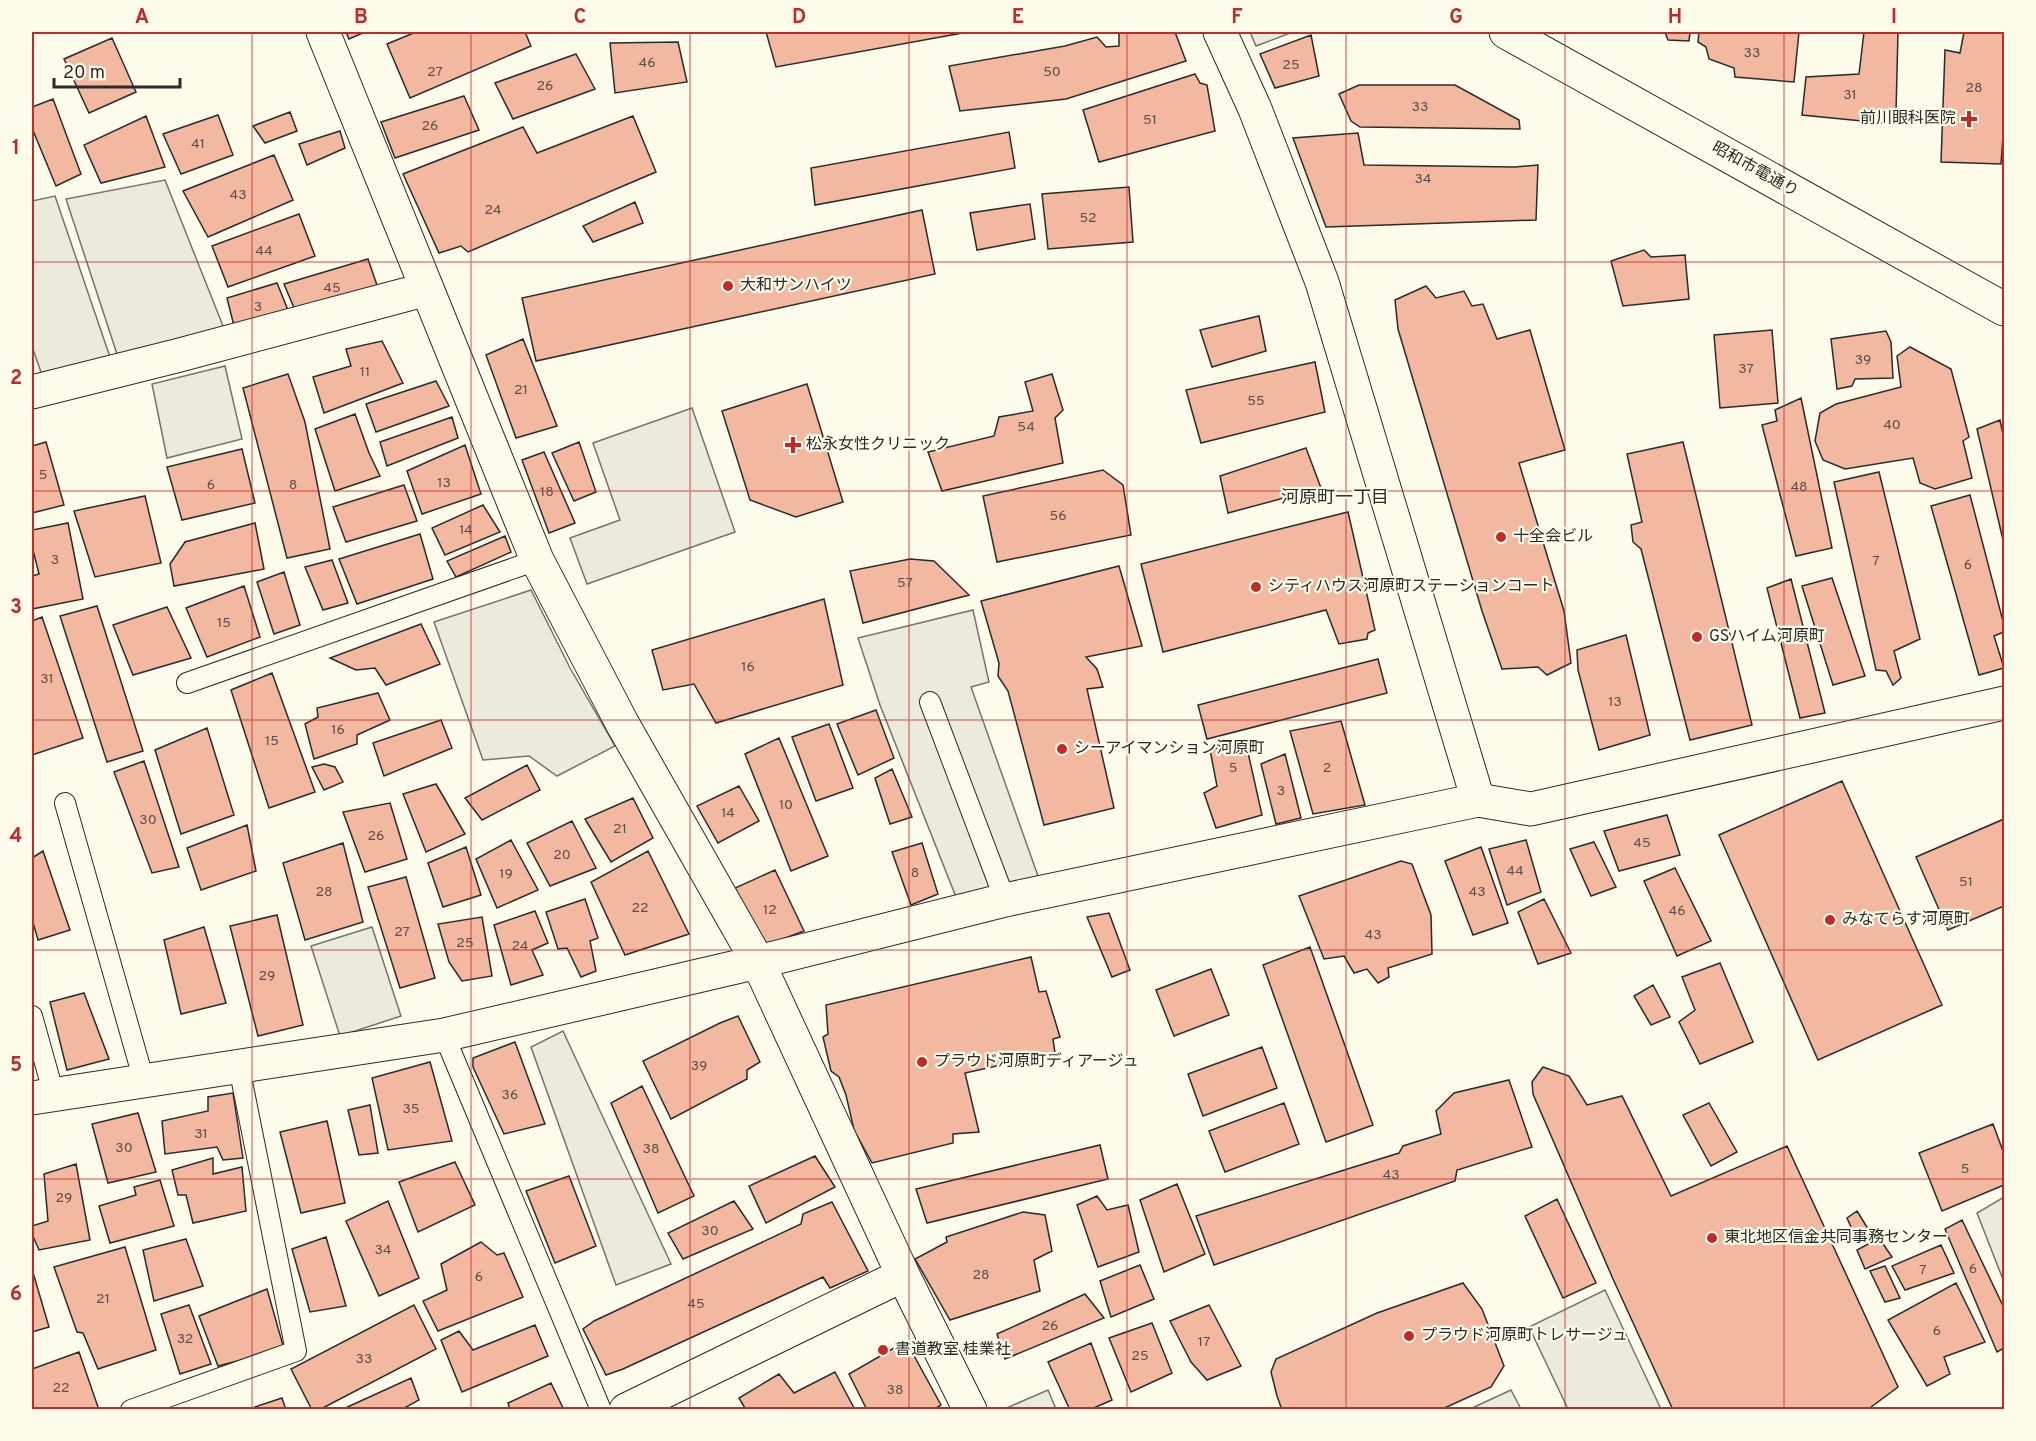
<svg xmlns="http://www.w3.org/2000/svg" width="2036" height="1441" font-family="Overpass,'Noto Sans JP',sans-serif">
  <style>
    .parking { fill: #eceadb; stroke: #74746e; stroke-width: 1.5 }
    .building { fill: #f2b8a0; stroke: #2b2b2b; stroke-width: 1.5 }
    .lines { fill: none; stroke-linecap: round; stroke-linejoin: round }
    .service-casing { stroke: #2b2b2b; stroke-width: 22 }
    .minor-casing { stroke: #2b2b2b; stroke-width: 35 }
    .tertiary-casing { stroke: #2b2b2b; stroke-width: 35 }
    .service { stroke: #fdfbea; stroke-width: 20 }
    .minor { stroke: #fdfbea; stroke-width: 33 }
    .tertiary { stroke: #fdfbea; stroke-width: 33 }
    .grid { fill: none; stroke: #c62828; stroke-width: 1.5; stroke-opacity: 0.55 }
    .poi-dot { fill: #c62828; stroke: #fdfbea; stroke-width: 2 }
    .labels { text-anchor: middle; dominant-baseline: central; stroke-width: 4.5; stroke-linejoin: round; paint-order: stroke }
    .number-label { font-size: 14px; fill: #5d4e48 }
    .poi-label { font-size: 16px; fill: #2b2b2b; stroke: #fdfbea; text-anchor: start }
    .street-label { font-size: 16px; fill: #2b2b2b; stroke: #fdfbea }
    .neighbourhood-label { font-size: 18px; fill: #2b2b2b; stroke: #fdfbea }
    .neatline { fill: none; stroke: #c62828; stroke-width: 2 }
    .grid-label { font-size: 20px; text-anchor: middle; font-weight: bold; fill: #c62828 }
  </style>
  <rect width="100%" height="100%" fill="#fdfbea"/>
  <path class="parking" d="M1250,32H1293L1256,46Z
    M165,180L225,331L118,357L66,199Z
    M55,196L111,360L43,378L32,346V201Z
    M225,366L242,439L167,458L152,384Z
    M692,408L735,532L587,584L570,538L620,520L593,443Z
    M531,590L570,668L615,746L557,776L529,756L483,760L434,622Z
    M973,610L989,682L971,687L1038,876L956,897L880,705L858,638Z
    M372,927L401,1016L340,1036L311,946Z
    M563,1031L671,1264L616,1285L531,1047Z
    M2004,1197V1282L1977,1213Z
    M1605,1290L1660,1407L1655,1409H1568L1529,1327Z
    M1048,1390L1056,1409H1004Z
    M1511,1390L1521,1409H1470Z"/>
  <path class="building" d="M346,32H365L349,39Z
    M416,32H525L531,46L410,98L387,44Z
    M766,32H968L776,67Z
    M1119,32H1175L1186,61L1066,99L960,111L949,66L1065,46L1097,37L1106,47L1119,46Z
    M1665,32H1690L1689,41L1668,40Z
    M1699,32H1799L1794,82L1735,77L1734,68L1709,59L1706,47L1698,42Z
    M1864,32H1898L1896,112L1884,117L1882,123L1802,115L1806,77L1859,74Z
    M1964,32H2004V122L2001,164L1941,162L1945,50L1960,53Z
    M1311,35L1319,76L1275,88L1260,54Z
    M112,38L136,92L89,113L64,59Z
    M678,42L687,82L615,93L610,43Z
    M576,54L595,89L513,119L495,83Z
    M1195,74L1200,83L1207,85L1215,131L1099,162L1083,110Z
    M1359,85H1455L1519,120L1520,129L1360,127L1351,121L1339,94Z
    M464,96L479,130L395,158L381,122Z
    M53,99L81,174L56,186L32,128V107Z
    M290,112L297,131L265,143L253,126Z
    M218,115L233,155L181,174L163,134Z
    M146,116L165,167L101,183L84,145Z
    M633,116L656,172L468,252L461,246L439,253L403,174L523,127L537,153Z
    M340,131L345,148L307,165L299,144Z
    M1009,132L1015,168L815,205L811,168Z
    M1358,133L1364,165L1515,167L1538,165L1536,220L1326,227L1293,138Z
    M274,155L293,200L208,237L183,191Z
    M1129,187L1133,242L1048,249L1042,194Z
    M635,202L643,223L593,242L583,226Z
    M1030,204L1035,239L977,250L970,213Z
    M922,210L935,274L536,361L522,298Z
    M299,214L315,256L228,287L212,246Z
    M1644,250L1651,257L1685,255L1689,299L1623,306L1611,261Z
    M368,259L379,291L297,315L284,284Z
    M277,283L290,315L235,330L227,298Z
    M1426,286L1436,298L1464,291L1472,306L1483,304L1497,339L1530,330L1565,450L1519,463L1564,611L1571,663L1547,675L1538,667L1502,669L1482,611L1398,329L1395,300Z
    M1259,316L1266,351L1212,367L1200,330Z
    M1772,330L1778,403L1720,408L1714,335Z
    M1886,331L1891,342L1893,378L1855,379L1852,386L1837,389L1831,339Z
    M523,339L557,426L516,438L486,355Z
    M382,341L403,383L324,413L313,377L351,366L346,349Z
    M1910,347L1951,369L1969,437L1963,441L1972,478L1935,489L1920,483L1913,458L1845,469L1823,460L1815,441L1820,413L1836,404L1901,387L1897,356Z
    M1315,362L1325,412L1201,443L1186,390Z
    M288,374L305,422L330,549L287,558L243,388Z
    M1052,374L1063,410L1055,418L1063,463L942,491L928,452L994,436L999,417L1033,411L1025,382Z
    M436,381L449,406L376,432L366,404Z
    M807,384L843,502L796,517L750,500L722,411Z
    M1801,398L1832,548L1796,556L1762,425L1777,421L1775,410Z
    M355,414L369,453L380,476L335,491L315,429Z
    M452,417L458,438L387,466L380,442Z
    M2000,420L2004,439L2003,540L1977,429Z
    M46,442L64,505L32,513V446Z
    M579,442L596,492L574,501L552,453Z
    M1683,442L1752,725L1690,740L1641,549L1633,542L1631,525L1642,522L1627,454Z
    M465,445L481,494L422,514L407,471Z
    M1306,448L1321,488L1228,513L1220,476Z
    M242,449L255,503L182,520L167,467Z
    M544,452L575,523L549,533L522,460Z
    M1103,470L1123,485L1131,535L997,562L983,496Z
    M1879,472L1920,639L1894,651L1901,678L1893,685L1886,671L1876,670L1834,482Z
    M404,485L417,521L346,542L333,507Z
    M1970,495L2004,625V632L1994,636L2004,668L1979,675L1931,506Z
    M145,496L161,563L95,577L74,511Z
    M483,505L500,532L445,555L432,528Z
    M1348,512L1375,630L1368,633L1367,639L1339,644L1326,610L1163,652L1141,564Z
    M68,523L83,599L32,609V576L39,574L32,546V530Z
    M255,523L264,569L174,586L170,564L185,542Z
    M420,534L433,579L357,604L339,559Z
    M505,536L511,552L456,577L447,561Z
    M910,559L934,561L969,595L863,623L850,571Z
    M332,560L348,603L323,610L305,567Z
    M1119,566L1142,646L1086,657L1097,669L1103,687L1087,689L1114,808L1044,825L1008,691L998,676L999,663L981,601Z
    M284,572L300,625L274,634L257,582Z
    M1832,578L1865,676L1833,685L1802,586Z
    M1791,579L1825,713L1800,718L1767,588Z
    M244,586L260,637L207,657L186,608Z
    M824,599L843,685L716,723L694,684L663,690L652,650Z
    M97,606L143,751L107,762L60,616Z
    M167,607L191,658L133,675L113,625Z
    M42,617L83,738L32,755V621Z
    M421,624L440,664L386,685L375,668L356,670L330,658Z
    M1626,635L1650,735L1599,750L1578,670L1577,650Z
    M1378,659L1387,693L1207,739L1198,705Z
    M272,673L315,792L269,808L231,690Z
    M378,693L390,720L357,735V744L314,759L305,724L318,717L317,708Z
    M876,710L894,758L858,775L837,724Z
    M441,720L452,748L384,776L373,743Z
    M1341,721L1365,805L1313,814L1290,731Z
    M829,724L853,788L816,801L792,737Z
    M207,728L234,815L181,834L155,750Z
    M779,738L828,856L791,871L745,754Z
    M1245,739L1262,815L1216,828L1204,793L1217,786L1210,750Z
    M1285,754L1301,818L1276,824L1261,764Z
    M144,761L179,867L152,873L114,772Z
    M324,764L335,767L343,782L324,790L312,767Z
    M527,765L540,790L482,820L465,798Z
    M892,769L912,817L890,824L875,778Z
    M1842,781L1942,1005L1818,1060L1719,835Z
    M436,784L465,834L426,852L403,794Z
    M739,786L759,821L718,843L697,806Z
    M633,798L653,838L611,862L585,819Z
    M390,803L407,859L365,872L343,812Z
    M1667,815L1680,855L1619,871L1604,831Z
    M2004,819V906L1948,930L1916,857Z
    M572,821L596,868L550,886L527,843Z
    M247,825L256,871L201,890L187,848Z
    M511,840L538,890L497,908L476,859Z
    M1526,840L1541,892L1507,905L1489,849Z
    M1594,842L1616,887L1591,896L1570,849Z
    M343,843L363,922L305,940L283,863Z
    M922,843L938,894L911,905L892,852Z
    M466,847L481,895L443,907L428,863Z
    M1481,847L1508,923L1473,935L1445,861Z
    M43,851L70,930L38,940L32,919V894L33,893L32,858Z
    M648,851L689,934L625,955L591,882Z
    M1401,861L1412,864L1431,915L1432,954L1388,968L1389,977L1378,983L1367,969L1354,973L1344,956L1324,959L1299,896Z
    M1675,868L1711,941L1677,956L1644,881Z
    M775,870L804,931L764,946L735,888Z
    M406,877L435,978L400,988L368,887Z
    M585,899L598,938L590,941L596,971L581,977L567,948L558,949L546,912Z
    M1544,899L1571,953L1538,964L1518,912Z
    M535,911L548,943L532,950L543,975L511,985L494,925Z
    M1109,913L1130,970L1112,977L1087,917Z
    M277,915L303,1025L258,1036L230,926Z
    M482,917L492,976L462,981L449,962L438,924Z
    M204,927L226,1003L181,1014L164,940Z
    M1310,947L1373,1125L1326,1142L1263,965Z
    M1031,957L1039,992L1046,991L1060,1037L1053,1039L1055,1053L965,1073L979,1132L953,1134V1143L872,1163L854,1130L846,1095L839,1077L831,1071L823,1037L828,1034L826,1005Z
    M1720,963L1753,1042L1700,1064L1679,1022L1695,1010L1682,977Z
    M1211,969L1229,1015L1174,1036L1156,990Z
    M1653,985L1670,1017L1651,1025L1634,996Z
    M84,993L109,1059L67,1070L50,1002Z
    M738,1016L760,1062L747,1070V1079L671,1119L643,1061L720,1023Z
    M515,1042L545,1124L504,1134L473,1067V1058Z
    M1262,1047L1277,1088L1203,1116L1188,1074Z
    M430,1062L452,1141L388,1150L372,1078Z
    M1543,1067L1569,1076L1587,1105L1622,1096L1671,1196L1787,1146L1898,1387L1867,1410H1673L1613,1279L1533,1094L1532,1082Z
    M1509,1080L1532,1147L1457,1170L1455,1181L1214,1265L1196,1216L1399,1153L1403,1146L1441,1134L1436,1111L1454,1093Z
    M642,1086L694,1196L658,1213L611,1103Z
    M233,1093L243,1158L223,1160L217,1147L165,1154L162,1121L208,1111V1097Z
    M1284,1103L1299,1144L1225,1172L1209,1131Z
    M1709,1103L1737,1152L1711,1166L1683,1115Z
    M370,1105L378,1153L359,1155L348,1110Z
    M138,1113L156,1172L108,1183L92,1124Z
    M327,1121L345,1203L301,1213L280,1132Z
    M1993,1124L2004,1154V1185L1942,1211L1919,1153Z
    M1100,1145L1108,1179L927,1223L916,1189Z
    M815,1156L835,1187L766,1223L749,1186Z
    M213,1158V1174L242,1167L246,1211L193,1223L186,1195H178L172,1170Z
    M455,1162L475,1205L418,1232L399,1182Z
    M76,1164L90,1240L39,1250L32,1234V1226L48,1221L44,1174Z
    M569,1176L596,1246L555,1263L526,1191Z
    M160,1180L174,1226L110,1243L99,1206L136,1195L134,1187Z
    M1177,1184L1205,1254L1164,1272L1140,1200Z
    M1097,1196L1107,1210L1128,1205L1139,1252L1098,1267L1077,1205Z
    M1557,1199L1596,1283L1563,1298L1525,1216Z
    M388,1201L419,1278L379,1296L346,1221Z
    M734,1201L753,1229L683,1259L668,1233Z
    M832,1202L868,1271L830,1288L823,1277L623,1369L606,1375L583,1329L594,1321L801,1224L803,1214Z
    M1857,1211L1870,1232L1856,1238L1847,1218Z
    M1023,1212L1045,1215L1052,1251L1034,1260L1040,1291L950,1320L915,1259L947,1242L946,1237Z
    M1962,1220L2004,1308V1348L1997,1352L1945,1229Z
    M326,1237L346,1306L310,1312L292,1249Z
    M1879,1238L1892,1257L1865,1269L1857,1250Z
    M186,1239L203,1286L154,1301L143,1250Z
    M481,1242L497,1255L504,1253L523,1297L438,1331L423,1301L447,1290L441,1264Z
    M1941,1245L1954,1273L1905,1290L1892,1266Z
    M125,1247L156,1350L98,1369L83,1333L77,1332L54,1267Z
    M1140,1265L1154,1299L1111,1317L1100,1281Z
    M1885,1266L1900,1298L1885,1302L1870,1271Z
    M32,1269L49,1327L32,1332Z
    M1463,1283L1482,1309L1504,1366L1491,1387L1440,1410H1282L1277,1396L1271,1372L1276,1359L1377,1313Z
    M1956,1283L1985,1342L1944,1357L1950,1374L1927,1386L1888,1320Z
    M267,1289L284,1349L218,1366L199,1316Z
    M1085,1294L1104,1318L1005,1359L997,1334Z
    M189,1305L211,1364L180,1374L161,1314Z
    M414,1305L436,1349L319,1410H312L291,1369Z
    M1209,1305L1241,1366L1207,1380L1191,1362L1170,1321Z
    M1152,1323L1172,1373L1131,1392L1109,1338Z
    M535,1325L548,1356L462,1392L441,1340L459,1331L473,1350Z
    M906,1341L941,1405L933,1410H867L849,1374Z
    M1091,1343L1112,1400L1089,1410H1070L1048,1362Z
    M79,1352L98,1407L90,1410H32V1369Z
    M835,1372L855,1410H746L739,1398L779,1374L794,1393Z
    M411,1378L419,1400L406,1407L407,1410H341Z
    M551,1383L564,1410H510L508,1403Z
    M282,1398L286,1410H246Z"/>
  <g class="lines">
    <g class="service-casing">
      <path id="service" d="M187,683L537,560
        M930,702L1005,900
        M65,803L144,1081
        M32,1016L54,1095
        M444,1035L601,1410
        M131,1410L296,1351L239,1067"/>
    </g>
    <g class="minor-casing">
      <path id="minor" d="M323,32L537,560L622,723L758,962L903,1275L970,1410
        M1220,32L1255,109L1322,282L1478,800
        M32,392L176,356L427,289
        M32,1098L444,1035L758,962L1005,900L1478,800L1531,809L2004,703
        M626,1410L903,1275"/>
    </g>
    <g class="tertiary-casing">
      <path id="tertiary" d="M1506,32L2004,309"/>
    </g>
    <use href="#service" class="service"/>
    <use href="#minor" class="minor"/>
    <use href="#tertiary" class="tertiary"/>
  </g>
  <path class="grid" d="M252,32V1410M471,32V1410M690,32V1410M909,32V1410M1127,32V1410M1346,32V1410M1565,32V1410M1784,32V1410M32,262H2004M32,491H2004M32,720H2004M32,950H2004M32,1179H2004"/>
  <g class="poi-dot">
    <path d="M1966 110h6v6h6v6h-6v6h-6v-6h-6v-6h6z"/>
    <circle cx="728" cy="286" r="6"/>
    <path d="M790 436h6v6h6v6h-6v6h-6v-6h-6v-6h6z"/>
    <circle cx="1501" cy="537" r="6"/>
    <circle cx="1256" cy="587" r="6"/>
    <circle cx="1697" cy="637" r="6"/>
    <circle cx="1062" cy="749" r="6"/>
    <circle cx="1830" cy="920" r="6"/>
    <circle cx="922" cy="1062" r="6"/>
    <circle cx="1712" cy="1238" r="6"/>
    <circle cx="1409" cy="1336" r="6"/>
    <circle cx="883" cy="1350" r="6"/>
  </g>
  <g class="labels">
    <g class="number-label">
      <text x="1752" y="53">33</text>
      <text x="647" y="63">46</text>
      <text x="1291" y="65">25</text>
      <text x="435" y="72">27</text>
      <text x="1052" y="72">50</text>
      <text x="545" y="86">26</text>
      <text x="1974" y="88">28</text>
      <text x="1850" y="95">31</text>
      <text x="1420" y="107">33</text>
      <text x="1150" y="120">51</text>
      <text x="430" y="126">26</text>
      <text x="198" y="144">41</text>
      <text x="1423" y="179">34</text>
      <text x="238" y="195">43</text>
      <text x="493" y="210">24</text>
      <text x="1088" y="218">52</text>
      <text x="264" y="251">44</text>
      <text x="332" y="288">45</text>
      <text x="258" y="307">3</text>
      <text x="1863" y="360">39</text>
      <text x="1746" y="369">37</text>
      <text x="365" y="372">11</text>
      <text x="521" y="390">21</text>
      <text x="1256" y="401">55</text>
      <text x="1892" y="425">40</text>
      <text x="1026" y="427">54</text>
      <text x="43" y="475">5</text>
      <text x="444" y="483">13</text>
      <text x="211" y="485">6</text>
      <text x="293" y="485">8</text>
      <text x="1799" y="487">48</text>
      <text x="547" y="492">18</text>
      <text x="1058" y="516">56</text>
      <text x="466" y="530">14</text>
      <text x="55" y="560">3</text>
      <text x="1876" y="561">7</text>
      <text x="1968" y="565">6</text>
      <text x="905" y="583">57</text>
      <text x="224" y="623">15</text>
      <text x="748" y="667">16</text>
      <text x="47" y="679">31</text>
      <text x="1615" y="702">13</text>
      <text x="338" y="730">16</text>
      <text x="272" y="741">15</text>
      <text x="1233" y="768">5</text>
      <text x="1327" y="768">2</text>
      <text x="1281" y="791">3</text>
      <text x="786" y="805">10</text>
      <text x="728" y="813">14</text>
      <text x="148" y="820">30</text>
      <text x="620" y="829">21</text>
      <text x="376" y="836">26</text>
      <text x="1642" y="843">45</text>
      <text x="562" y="855">20</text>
      <text x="1515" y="871">44</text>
      <text x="915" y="873">8</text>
      <text x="506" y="874">19</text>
      <text x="1966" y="882">51</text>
      <text x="324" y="892">28</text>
      <text x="1477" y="892">43</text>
      <text x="640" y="908">22</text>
      <text x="770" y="910">12</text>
      <text x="1677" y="911">46</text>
      <text x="402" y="932">27</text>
      <text x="1373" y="935">43</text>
      <text x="465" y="943">25</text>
      <text x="520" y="946">24</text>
      <text x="267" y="976">29</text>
      <text x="699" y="1066">39</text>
      <text x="510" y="1095">36</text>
      <text x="411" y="1109">35</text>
      <text x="201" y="1134">31</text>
      <text x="124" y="1148">30</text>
      <text x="651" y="1149">38</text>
      <text x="1965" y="1169">5</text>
      <text x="1391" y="1175">43</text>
      <text x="64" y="1198">29</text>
      <text x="710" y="1231">30</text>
      <text x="383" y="1250">34</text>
      <text x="1973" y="1269">6</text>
      <text x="1923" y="1270">7</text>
      <text x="981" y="1275">28</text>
      <text x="479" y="1277">6</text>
      <text x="103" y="1299">21</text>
      <text x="696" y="1304">45</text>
      <text x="1050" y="1326">26</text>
      <text x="1937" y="1331">6</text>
      <text x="185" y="1339">32</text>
      <text x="1204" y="1342">17</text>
      <text x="1140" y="1356">25</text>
      <text x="364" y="1359">33</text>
      <text x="61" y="1388">22</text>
      <text x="895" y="1390">38</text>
    </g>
    <g class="poi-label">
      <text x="1956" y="119" text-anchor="end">前川眼科医院</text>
      <text x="740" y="286">大和サンハイツ</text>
      <text x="806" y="445">松永女性クリニック</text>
      <text x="1513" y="537">十全会ビル</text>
      <text x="1268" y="587">シティハウス河原町ステーションコート</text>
      <text x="1709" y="637">GSハイム河原町</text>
      <text x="1074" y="749">シーアイマンション河原町</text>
      <text x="1842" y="920">みなてらす河原町</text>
      <text x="934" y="1062">プラウド河原町ディアージュ</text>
      <text x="1724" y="1238">東北地区信金共同事務センター</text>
      <text x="1421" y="1336">プラウド河原町トレサージュ</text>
      <text x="895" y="1350">書道教室 桂業社</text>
    </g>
    <g class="street-label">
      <text transform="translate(1755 170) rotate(29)">昭和市電通り</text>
    </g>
    <g class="neighbourhood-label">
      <text x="1335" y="498">河原町一丁目</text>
    </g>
  </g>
  <rect width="2036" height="1441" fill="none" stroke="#fdfbea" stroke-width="66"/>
  <path d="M54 78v9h126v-9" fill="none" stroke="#2b2b2b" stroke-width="3"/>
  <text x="63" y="78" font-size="18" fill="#2b2b2b" stroke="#fdfbea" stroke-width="4.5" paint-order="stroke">20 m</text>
  <rect x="33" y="33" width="1970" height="1375" class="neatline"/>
  <g class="grid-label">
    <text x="142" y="23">A</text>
    <text x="361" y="23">B</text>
    <text x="580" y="23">C</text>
    <text x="799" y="23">D</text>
    <text x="1018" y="23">E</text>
    <text x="1237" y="23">F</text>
    <text x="1456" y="23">G</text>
    <text x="1675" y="23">H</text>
    <text x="1894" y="23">I</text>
    <text x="16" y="154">1</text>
    <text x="16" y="384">2</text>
    <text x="16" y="613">3</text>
    <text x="16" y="842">4</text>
    <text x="16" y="1071">5</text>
    <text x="16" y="1300">6</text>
  </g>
</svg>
